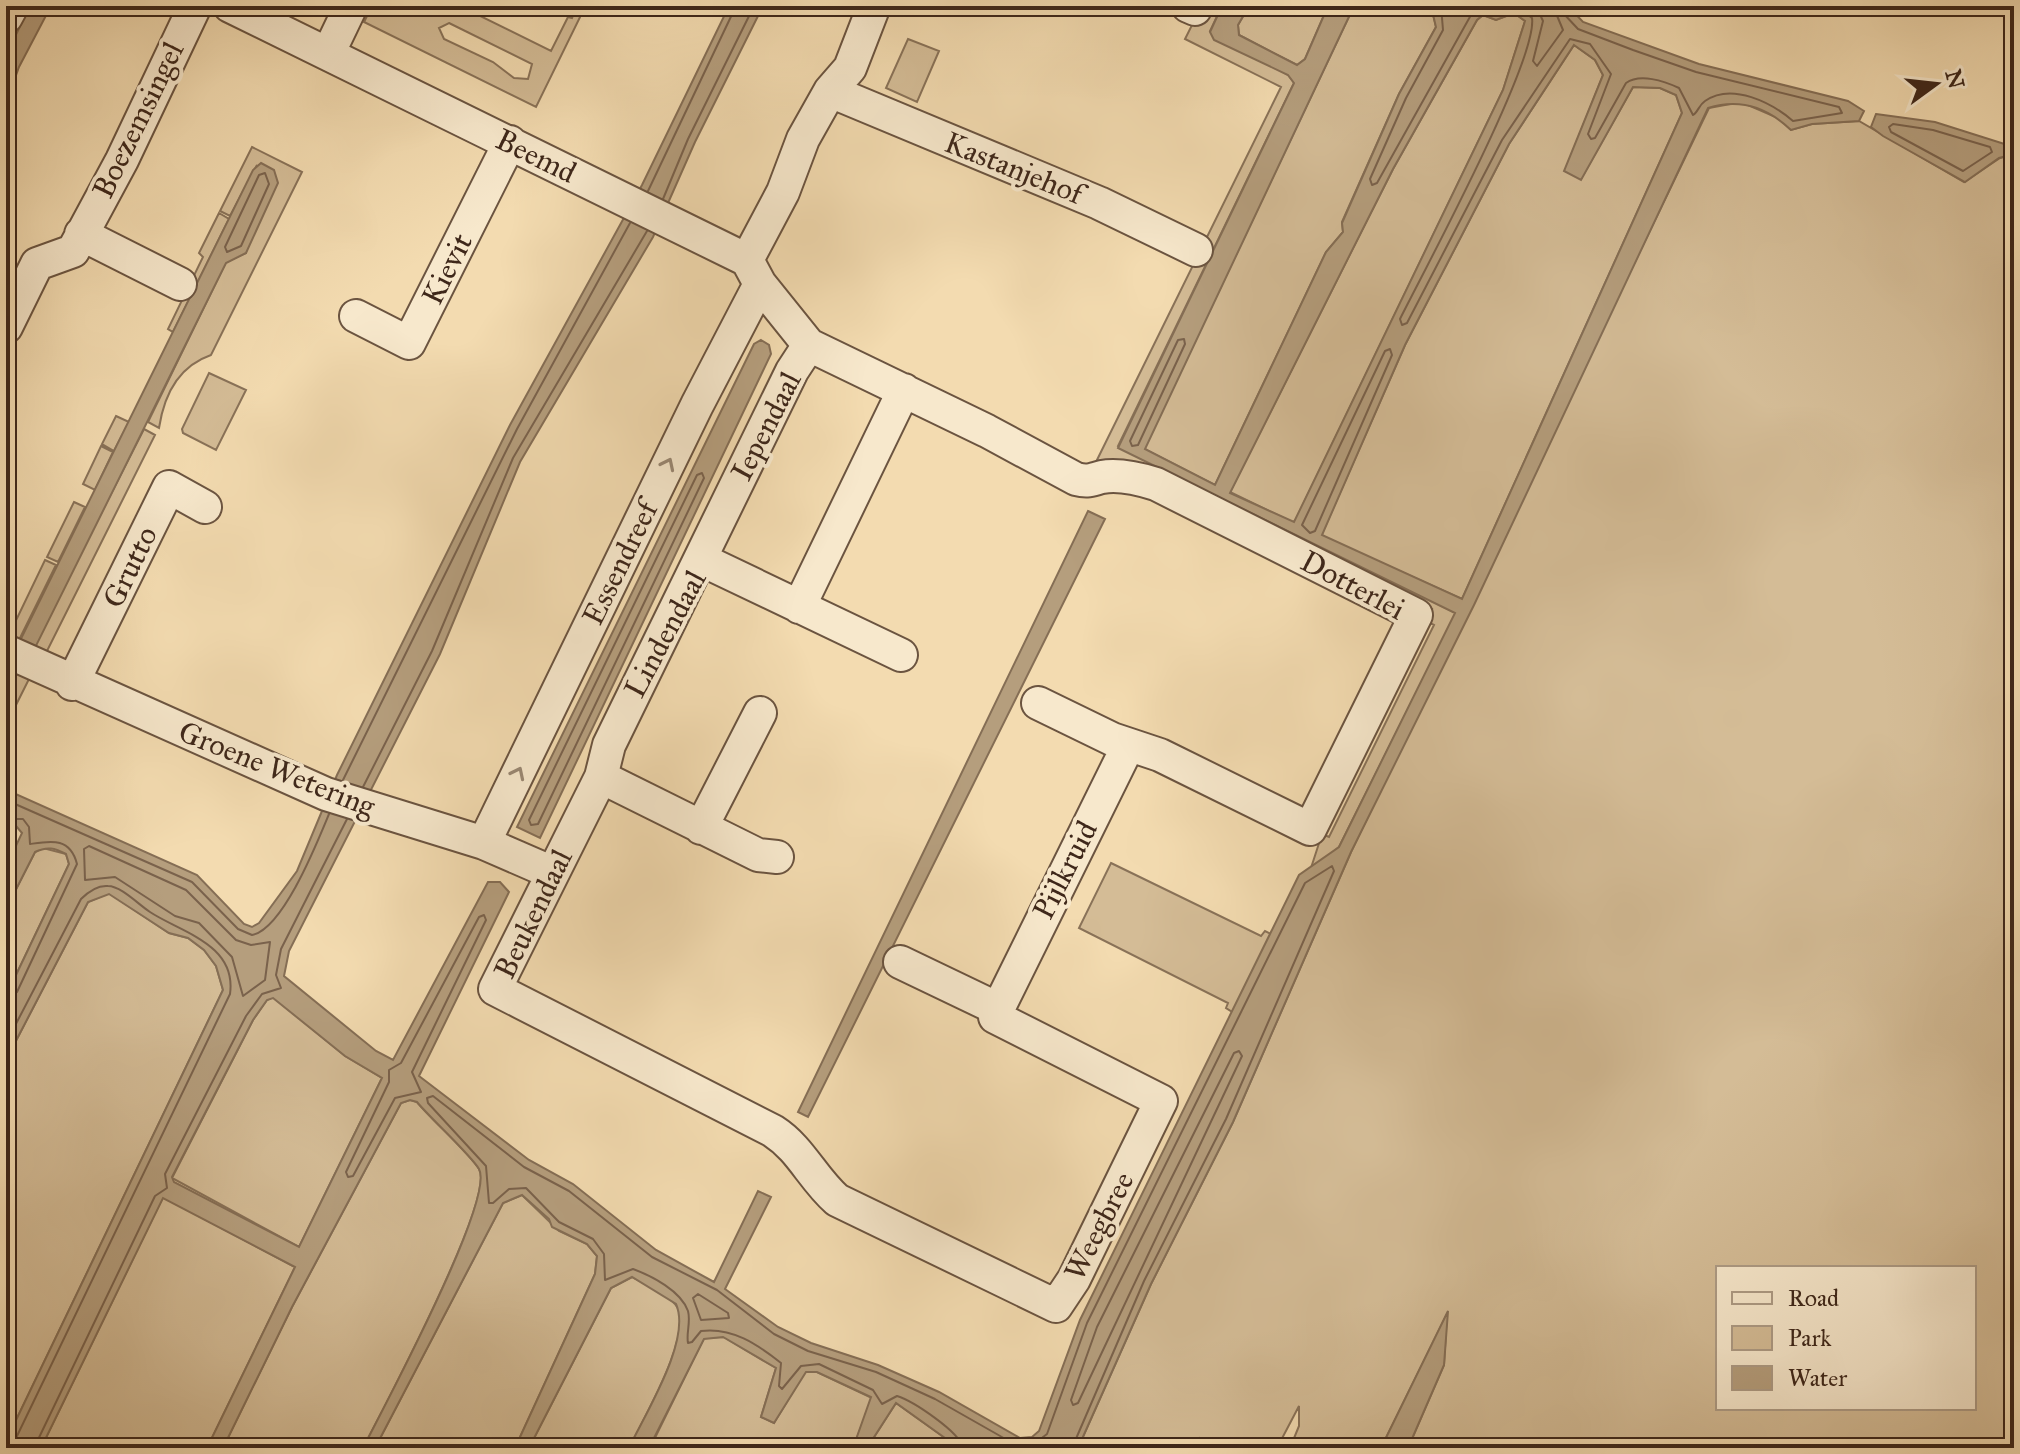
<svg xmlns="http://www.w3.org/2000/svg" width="2020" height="1454" font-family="'IM FELL Great Primer',serif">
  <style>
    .green { fill: #d4bc96; stroke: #897258; stroke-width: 2; fill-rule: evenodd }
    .water { fill: #b59e7d; stroke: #856e55; stroke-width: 2; fill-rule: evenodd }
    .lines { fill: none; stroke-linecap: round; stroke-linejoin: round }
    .shore { stroke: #7a624c; stroke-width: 2 }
    .minor-casing { stroke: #6b5440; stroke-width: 36 }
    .minor { stroke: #f7e8cc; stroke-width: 32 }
    .oneway { stroke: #9a8873 }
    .labels { text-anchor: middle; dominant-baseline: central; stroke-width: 8; stroke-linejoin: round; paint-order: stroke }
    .street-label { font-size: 30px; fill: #3e271a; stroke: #f7e8cc }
  </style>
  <rect width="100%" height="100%" fill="#f3dbb0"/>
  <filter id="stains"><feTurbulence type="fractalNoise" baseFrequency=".0025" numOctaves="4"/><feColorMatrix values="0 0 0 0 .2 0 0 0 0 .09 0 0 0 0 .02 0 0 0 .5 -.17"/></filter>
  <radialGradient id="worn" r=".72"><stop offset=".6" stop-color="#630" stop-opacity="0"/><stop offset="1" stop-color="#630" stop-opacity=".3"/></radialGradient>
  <path class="green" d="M372,6H460L551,51L568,17L572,18L576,8L583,11L536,107L364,22ZM449,23L532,64L528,79L514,78L493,62L444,39L439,28Z
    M1212,6L1220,10L1210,31L1288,75L1294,83L1118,446L1456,613L1339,847L1310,871L1322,834L1329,837L1434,625L1426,621L1432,609L1150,470L1095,464L1281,87L1185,39L1200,9Z
    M1249,6H1328L1305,59L1297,65L1239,35L1238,25Z
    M1354,6H1431L1436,27L1399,94L1342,222L1343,232L1326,252L1215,485L1144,449Z
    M1514,13L1525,21L1503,90L1294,523L1230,492L1393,169L1477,20L1483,15L1496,20Z
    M908,39L939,51L917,102L886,88Z
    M1574,45L1595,60L1603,75L1565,171L1581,179L1633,87L1660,88L1676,95L1682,113L1462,599L1321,536L1405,345L1509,144Z
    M1741,102L1778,118L1791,130L1812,124L1859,121L1964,182L2000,158L2014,154V336L2010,344L2014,345V1448H1408L1444,1365L1447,1314L1381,1448H1290L1299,1426V1406L1277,1448H1194L1198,1438L1170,1444L1167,1448H1078L1151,1284L1233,1122L1351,852L1709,108ZM1718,1268H1974V1408H1718Z
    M252,147L302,172L211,355C179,366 164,395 159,428L148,422L226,262L246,253L257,165L230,216L220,211Z
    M219,213L229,219L173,332L168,329L203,257L199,253Z
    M209,373L246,390L216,450L183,433L182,429Z
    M116,416L129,422L114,451L102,444Z
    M144,429L155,435L45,655L32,649Z
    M101,446L113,452L95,490L83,484Z
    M74,502L85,507L58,562L47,557Z
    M45,560L56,565L18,642L8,637Z
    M6,669L32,673L6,725Z
    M43,848L66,854L69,864L6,996V909L35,852Z
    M1111,863L1261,936L1265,931L1273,935L1234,1013L1226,1008L1228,1003L1079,928Z
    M109,893L169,933L188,938L204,950L216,966L223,990L6,1441V1060L88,902Z
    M273,997L345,1056L382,1078L299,1247L172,1178L253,1020L267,1000Z
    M410,1100L417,1102C431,1119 470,1154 479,1169C496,1198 383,1409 363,1448H223L292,1307L401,1103Z
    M522,1195L559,1231L587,1244L597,1256L595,1274L515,1448H375L503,1203Z
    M163,1197L295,1267L207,1448H41Z
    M632,1277C646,1285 664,1292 675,1304C697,1328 642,1421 629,1448H529L611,1288Z
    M724,1337L776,1368L761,1417L774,1423L805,1372H817L872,1398L853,1448H650L704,1338Z
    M896,1403L959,1448H867Z"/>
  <path class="water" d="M30,6H51L19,67L6,103V55Z
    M729,6H763L695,142L653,237L520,462L440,654L289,951L284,976L376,1051L393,1060L488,882H500L509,892L419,1076L529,1160L573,1184L656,1250L714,1282L758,1191L771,1197L725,1289L778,1327L811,1343L878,1365L939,1392L1020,1438L1032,1437L1039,1431L1080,1320L1299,875L1339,847L1455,613L1118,448L1294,83L1288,75L1214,40L1210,32L1222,6H1249L1238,25L1239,35L1297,65L1305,59L1328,6H1354L1145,449L1215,485L1326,252L1343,232L1342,223L1399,94L1436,27L1431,6H1568L1583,22L1699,64L1848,101L1864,111L1859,121L1812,124L1791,130C1768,108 1740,98 1708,108L1474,605L1351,852L1233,1122L1151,1284L1078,1448H959L896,1403L867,1448H853L871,1397L817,1372H806L774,1423L761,1417L776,1368L723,1337L704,1339L649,1448H629C645,1414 692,1340 676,1304L632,1277L611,1288L529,1448H515L595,1274L597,1256L587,1244L552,1227L549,1219L522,1195L503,1203L375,1448H363C383,1409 496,1198 479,1169C470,1154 431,1119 417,1102L410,1100L401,1103L292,1307L223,1448H207L295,1267L163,1198L41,1448H6V1441L223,990L216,966L204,950L188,938L169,933L109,894L88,902L6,1060V996L69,864L66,854C55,848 47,846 35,852L6,909V867L22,833L16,826L6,841V795L9,791L197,875L244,924L252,927L259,923L297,871L337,775L510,425L642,185ZM1514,13L1525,21L1503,90L1294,522L1230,493L1393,169L1477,20L1483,15L1496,20ZM1574,45L1595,60L1603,75L1564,171L1581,180L1633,87L1660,88L1676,95L1682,113L1462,599L1322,535L1405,345L1509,144ZM273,998L345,1056L382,1078L299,1247L174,1182L172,1177L253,1020L267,1000Z
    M1876,114L1935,122L2014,147V154L1999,158L1965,182L1883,136L1871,127Z
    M261,163L274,170L278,183L246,253L226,263L23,672L6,669L253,170Z
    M761,340L769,345L771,354L540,838L517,827L754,344Z
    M1088,511L1105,519L808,1117L798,1112Z
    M1448,1311L1444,1365L1408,1448H1381Z"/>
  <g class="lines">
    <path class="shore" d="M1441,6L1443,30L1406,98L1370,179L1372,185L1377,183L1471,15L1481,8L1496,11L1511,6
      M1517,6L1532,18C1538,59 1425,269 1400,319L1402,325L1407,323L1502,140L1570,39L1590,44L1611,74L1588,134L1591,139L1595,138L1626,83C1640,73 1664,81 1679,88L1693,115C1698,112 1699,105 1705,101C1732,82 1772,103 1793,121L1842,113L1839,107L1696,72L1633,50L1578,29L1564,14L1563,6
      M1536,6L1543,21L1533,61L1537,66L1563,30L1553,6
      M1893,124L1933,130L1990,147L1992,152L1963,171L1891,132L1889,127Z
      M265,173L269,184L241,246L227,252L225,247L259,175Z
      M648,191L736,6
      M663,199L688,139L754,6
      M1184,339L1185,344L1138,445L1132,446L1130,441L1178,340Z
      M1390,349L1392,355L1315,531L1310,533L1302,525L1385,351Z
      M702,473L704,478L538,824L531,825L529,820L697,475Z
      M343,780L517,429L630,223
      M363,787L432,651L513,458L647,231
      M6,800L192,882L238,929L252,935C283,929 317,843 329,814
      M6,826L13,819H23L29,827L30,844C51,841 70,837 77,864L17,992L6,997
      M89,846L186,890L236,940L251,945L270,942L265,980L243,996L232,957L199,923L175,916L115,877L85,880L84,849Z
      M484,915L486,920L412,1072L421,1092L395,1098L353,1176L348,1177L346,1172L389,1082V1070L401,1063L479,917Z
      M6,1043L81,899C88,892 98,885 108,886C121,886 139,905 150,912C180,932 237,944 230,994L17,1436L6,1442
      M1239,1051L1242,1056L1078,1403L1073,1405L1071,1400L1097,1327L1234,1053Z
      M698,1294L728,1313L729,1318L701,1320L693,1298Z
      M34,1448L155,1196L167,1188L165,1174L246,1016L262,994L281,988L276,975L281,949L347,819
      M963,1448C960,1432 913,1401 897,1396L882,1404L873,1390L819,1364L801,1366L782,1389L779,1386L781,1363C757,1344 732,1327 701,1331L692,1342L688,1343C686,1333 691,1322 688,1311C681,1291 652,1276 633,1269L605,1280L604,1254L593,1239L559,1222L526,1188L509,1189L493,1203H489L486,1166L428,1103L427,1098L433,1096L524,1167L569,1191L652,1257L717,1290L774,1334L808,1351L876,1372L935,1399L1016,1445L1034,1444L1047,1434L1087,1323L1305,883L1332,866L1334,871L1226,1119L1144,1281L1072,1448"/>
    <g class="minor-casing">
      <path id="minor" d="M230,6L747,260L760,284L809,345
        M1188,6L1195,9
        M6,17L12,6
        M328,54L351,6
        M830,91L1099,203L1196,250
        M81,234L180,284
        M747,260L783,192L803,139L830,91L850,68L874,6
        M356,316L409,343L510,142
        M6,327L37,264L73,251L122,160L195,6
        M700,559L792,371L809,345L987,431L1076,479C1088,482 1090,480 1102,477C1118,474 1140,479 1156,484L1416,615L1310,829L1160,755L1112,739L1038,703
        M799,607L904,390
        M6,651L326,794L484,843L553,873
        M72,684L169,487L205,507
        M601,777L609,745L700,559L901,655
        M701,828L760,713
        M484,843L697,405L760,284
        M777,857L758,855L601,777L495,989L773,1131C801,1149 812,1178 837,1200L1056,1306L1074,1279L1161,1101L995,1017L998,1009L900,962
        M998,1009L1128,746"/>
    </g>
    <use href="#minor" class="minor"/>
  </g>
  <defs><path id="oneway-chevron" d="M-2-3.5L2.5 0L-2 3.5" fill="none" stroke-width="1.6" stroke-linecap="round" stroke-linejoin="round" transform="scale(2)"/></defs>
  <g class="oneway">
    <use href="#oneway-chevron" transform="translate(668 464) rotate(-64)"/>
    <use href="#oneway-chevron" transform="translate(518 773) rotate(-64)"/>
  </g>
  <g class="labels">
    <g class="street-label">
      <text transform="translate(138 120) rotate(-64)">Boezemsingel</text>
      <text transform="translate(536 156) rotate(26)">Beemd</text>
      <text transform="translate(1014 168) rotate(22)">Kastanjehof</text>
      <text transform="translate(447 269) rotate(-63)">Kievit</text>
      <text transform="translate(766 426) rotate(-63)">Iependaal</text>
      <text transform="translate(620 563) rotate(-64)">Essendreef</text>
      <text transform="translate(130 567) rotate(-64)">Grutto</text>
      <text transform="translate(1353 585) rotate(28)">Dotterlei</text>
      <text transform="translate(665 634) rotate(-62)">Lindendaal</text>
      <text transform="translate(277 769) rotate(22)">Groene Wetering</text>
      <text transform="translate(1065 870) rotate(-63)">Pijlkruid</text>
      <text transform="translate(533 914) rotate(-64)">Beukendaal</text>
      <text transform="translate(1099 1226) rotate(-63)">Weegbree</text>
    </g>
  </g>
  <rect width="2020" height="1454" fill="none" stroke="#f3dbb0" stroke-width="32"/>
  <rect x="8" y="8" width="2004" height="1438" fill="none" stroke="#3e271a" stroke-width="4"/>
  <rect x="16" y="16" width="1988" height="1422" fill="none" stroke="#3e271a" stroke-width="2"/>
  <rect x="1716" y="1266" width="260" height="144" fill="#f7e8cc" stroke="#ad9b85" stroke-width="2"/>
  <rect x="1732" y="1292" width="40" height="12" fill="#f7e8cc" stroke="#ad9b85" stroke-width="2"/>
  <text x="1788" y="1306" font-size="24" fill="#3e271a">Road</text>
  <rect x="1732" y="1326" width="40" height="24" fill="#d4bc96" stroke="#ad9b85" stroke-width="2"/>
  <text x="1788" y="1346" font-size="24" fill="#3e271a">Park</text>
  <rect x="1732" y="1366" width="40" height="24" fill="#b59e7d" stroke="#ad9b85" stroke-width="2"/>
  <text x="1788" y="1386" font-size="24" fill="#3e271a">Water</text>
  <g transform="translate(1936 84) rotate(75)" stroke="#f7e8cc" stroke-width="6" paint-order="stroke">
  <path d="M0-6L14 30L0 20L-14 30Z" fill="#3e271a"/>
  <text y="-12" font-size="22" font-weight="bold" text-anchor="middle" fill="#3e271a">N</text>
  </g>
  <rect width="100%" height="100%" filter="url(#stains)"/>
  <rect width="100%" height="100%" fill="url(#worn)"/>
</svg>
